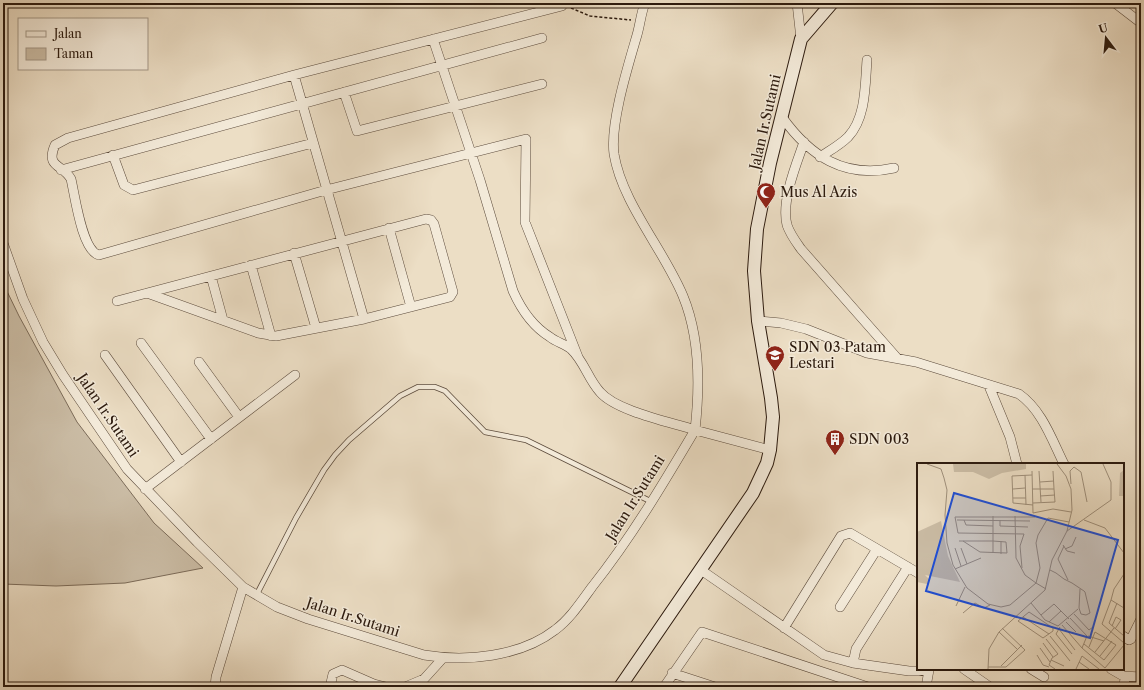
<svg xmlns="http://www.w3.org/2000/svg" width="1144" height="690" font-family="'Libre Caslon Text',serif">
  <style>
    .green { fill: #cbbda6; stroke: #7c6c5a }
    .lines { fill: none; stroke-linecap: round; stroke-linejoin: round }
    .lane-casing { stroke: #5c4b3c; stroke-width: 6 }
    .street-casing { stroke: #5c4b3c; stroke-width: 10 }
    .secondary-casing { stroke: #2c1a0e; stroke-width: 14 }
    .path { stroke: #2c1a0e; stroke-width: 1.5; stroke-dasharray: 3 2; stroke-linecap: butt }
    .lane { stroke: #f3ead9; stroke-width: 4.5 }
    .street { stroke: #f3ead9; stroke-width: 9 }
    .secondary { stroke: #f3ead9; stroke-width: 12 }
    .labels { text-anchor: middle; dominant-baseline: central; stroke-width: 3; stroke-linejoin: round; paint-order: stroke }
    .street-label { font-size: 14px; fill: #2c1a0e; stroke: #f3ead9 }
    .poi-label { font-size: 14px; fill: #2c1a0e; stroke: #f3ead9; text-anchor: start }
    .inset-road { fill: none; stroke: #9f907c; stroke-width: 1 }
    .view { fill: #1d4ed8; fill-opacity: 0.15; stroke: #1d4ed8; stroke-width: 2 }
    .inset-edge { fill: none; stroke: #2c1a0e; stroke-width: 2 }
  </style>
  <rect width="100%" height="100%" fill="#ecdec5"/>
  <filter id="stains"><feTurbulence type="fractalNoise" baseFrequency=".005" numOctaves="4"/><feColorMatrix values="0 0 0 0 .2 0 0 0 0 .09 0 0 0 0 .02 0 0 0 .5 -.17"/></filter>
  <radialGradient id="worn" r=".72"><stop offset=".6" stop-color="#630" stop-opacity="0"/><stop offset="1" stop-color="#630" stop-opacity=".3"/></radialGradient>
  <path class="green" d="M3,283L19,316L77,422L154,523L203,568L125,583L56,586L3,584Z"/>
  <g class="lines">
    <g class="lane-casing">
      <path id="lane" d="M256,596L296,518L324,470L335,455L349,440L400,396L418,387H435L445,391L485,432L526,440L652,502"/>
    </g>
    <g class="street-casing">
      <path id="street" d="M797,3L801,39
        M1115,3L1141,23
        M562,6L294,75L68,138L55,145C45,168 63,164 71,179C75,196 82,251 99,255L326,190L526,139L525,222L578,357
        M433,39L480,180L513,291C521,309 532,326 550,337C556,342 565,344 571,349C584,361 588,379 600,392C616,411 670,422 695,430C700,386 700,337 683,296C664,250 622,203 614,154C610,123 628,66 637,35C640,25 641,13 645,3
        M294,75L364,319
        M344,92L357,131L542,84
        M782,117C810,156 844,179 894,168
        M804,142C796,165 781,201 787,225C790,234 796,242 801,249L897,358
        M113,155L124,185L133,190L313,143
        M820,157C829,151 840,145 848,137C866,118 865,86 867,60
        M61,170L542,38
        M389,228L411,307
        M3,243L23,299L43,342L63,375L127,469L197,542L243,587L277,607L308,619L424,655C466,662 520,657 555,630C570,619 581,602 592,587C631,538 663,484 695,430L770,450
        M294,253L316,328
        M251,265L271,336
        M211,276L223,320
        M117,301L426,219L431,220L434,224L453,292L450,297L364,319L276,336L258,333L147,293
        M758,321L781,323L806,329L867,353L916,362L1019,394C1042,410 1052,440 1064,464
        M141,343L211,439
        M105,355L181,462
        M199,362L239,417
        M989,386L1010,437L1017,464
        M145,489L295,375
        M701,570L824,655L853,663L909,671H918L929,669
        M840,607L877,549
        M784,628L841,536L850,533L918,573
        M1123,636L1129,640L1131,639L1141,619
        M853,663L856,649L908,567
        M964,669L990,687
        M1031,669L1044,677
        M1111,669L1125,677L1124,687
        M672,673L715,687
        M1123,676L1141,677
        M215,687L216,677L243,587
        M330,687L333,674L342,670L374,684L386,687
        M405,687L424,679L443,658
        M664,687L702,632L868,687
        M926,687L929,670"/>
    </g>
    <g class="secondary-casing">
      <path id="secondary" d="M620,687L753,493L767,463L770,450L773,417L771,398L758,321L754,271L757,229L770,163L801,39L832,3"/>
    </g>
    <path class="path" d="M571,8L590,16L631,20"/>
    <use href="#lane" class="lane"/>
    <use href="#street" class="street"/>
    <use href="#secondary" class="secondary"/>
  </g>
  <defs>
    <g id="mosque-pin" transform="scale(1)"><path d="M0 17L-7.5 6A9.5 9.5 0 1 1 7.5 6Z" fill="#8f2418" stroke="#f3ead9"/><path d="M3.5-4.9A6 6 0 1 0 3.5 4.9A5 5 0 1 1 3.5-4.9Z" fill="#fff"/></g>
    <g id="school-pin" transform="scale(1)"><path d="M0 17L-7.5 6A9.5 9.5 0 1 1 7.5 6Z" fill="#8f2418" stroke="#f3ead9"/><path d="M0-5L7-2L0 1L-7-2ZM-4 1L0 2.5L4 1V4Q0 6-4 4Z" fill="#fff"/></g>
    <g id="building-pin" transform="scale(1)"><path d="M0 17L-7.5 6A9.5 9.5 0 1 1 7.5 6Z" fill="#8f2418" stroke="#f3ead9"/><path d="M-4-6H4V6H1V3H-1V6H-4ZM-2.5-4.3h1.7v1.8h-1.7ZM.8-4.3h1.7v1.8H.8ZM-2.5-1h1.7V.8h-1.7ZM.8-1h1.7V.8H.8Z" fill="#fff"/></g>
  </defs>
  <g fill-rule="evenodd">
    <use href="#mosque-pin" x="766" y="192"/>
    <use href="#school-pin" x="775" y="355"/>
    <use href="#building-pin" x="835" y="439"/>
  </g>
  <g class="labels">
    <g class="street-label">
      <text transform="translate(765 122) rotate(-77)">Jalan Ir.Sutami</text>
      <text transform="translate(108 415) rotate(56)">Jalan Ir.Sutami</text>
      <text transform="translate(635 498) rotate(-58)">Jalan Ir.Sutami</text>
      <text transform="translate(353 617) rotate(18)">Jalan Ir.Sutami</text>
    </g>
    <g class="poi-label">
      <text x="780" y="192">Mus Al Azis</text>
      <text x="789" y="347">SDN 03 Patam<tspan x="789" dy="16">Lestari</tspan></text>
      <text x="849" y="439">SDN 003</text>
    </g>
  </g>
  <g transform="translate(917 463)">
    <rect width="207" height="207" fill="#ecdec5"/>
    <path d="M36,1H109V6L85,10L72,16L56,9H37ZM207,7V33H202L203,10ZM24,58L31,93L43,119L8,112L13,117L10,121L0,119V69Z" fill="#cbbda6"/>
    <path class="inset-road" d="M10,1L24,6L27,15L30,27L28,52L30,80L36,102L50,125L71,141L84,144L93,142L119,120L129,126M140,1L149,13L154,26L155,47L150,68M115,8L116,50L136,46L154,49M122,8L124,39M108,12L109,42M115,12L95,13L96,40L116,42M123,19L137,18M154,21L153,8L157,4L164,9L170,39M96,26L108,25M115,26H137L136,8M123,33L138,32M96,35H109M116,40L138,39L137,26M76,53V90M98,53L99,95L108,112L119,120L123,105L119,80L121,72L131,55L152,59M40,57L113,58M47,57L49,62L76,63M83,57V63L111,64M167,57L188,65L207,90M42,78H76L89,79L90,90L63,89L46,78M146,82L150,88L158,90M147,83L141,96L151,117M38,85L44,103M44,85L50,101M148,86L155,83L159,74M84,91V78M105,105L103,83L107,71L41,70L38,54H118M38,106L64,95M133,107L139,110L147,116L155,120L167,128L168,129L173,150L169,152L164,151L162,145L163,126M207,111L197,126L194,137L207,145M194,137L185,161L207,180M114,140L128,157L141,163L161,146M200,140L192,160L207,173M39,143L48,124M112,149L136,165V168L126,175L101,158ZM46,150L58,140L67,145L73,142M157,151L172,167L176,164M124,152L137,141L152,156M106,154L132,171M153,155L170,173L165,185L188,205L207,182M132,159L144,148M149,159L159,169M145,162L165,185M195,163L199,154L204,157L198,166M143,164L139,171L155,191M142,166L158,187M82,169L100,186M133,173L153,198M171,173L187,178M129,176L141,191L135,195L132,202L138,206M126,180L136,194M167,181L187,197L199,182L178,169L172,184M123,185L133,199M178,189L197,165M120,192L126,202L132,204M183,193L195,178M134,197L147,203M162,199L172,206M84,203L105,182M71,204H89L108,187L85,165M71,206L72,186L82,169L128,127L135,97L150,68L194,37V19L186,1M159,206L165,193L182,206"/>
    <path class="view" d="M37,30L201,77L173,175L9,128Z"/>
    <rect width="207" height="207" class="inset-edge"/>
  </g>
  <rect width="1144" height="690" fill="none" stroke="#ecdec5" stroke-width="16"/>
  <rect x="4" y="4" width="1136" height="682" fill="none" stroke="#2c1a0e" stroke-width="2"/>
  <rect x="8" y="8" width="1128" height="674" fill="none" stroke="#2c1a0e"/>
  <rect x="18" y="18" width="130" height="52" fill="#f3ead9" stroke="#a39788"/>
  <rect x="26" y="31" width="20" height="6" fill="#f3ead9" stroke="#a39788"/>
  <text x="54" y="38" font-size="12" fill="#2c1a0e">Jalan</text>
  <rect x="26" y="48" width="20" height="12" fill="#cbbda6" stroke="#a39788"/>
  <text x="54" y="58" font-size="12" fill="#2c1a0e">Taman</text>
  <g transform="translate(1106 38) rotate(344)" stroke="#f3ead9" stroke-width="3" paint-order="stroke">
  <path d="M0-3L7 15L0 10L-7 15Z" fill="#2c1a0e"/>
  <text y="-6" font-size="11" font-weight="bold" text-anchor="middle" fill="#2c1a0e">U</text>
  </g>
  <rect width="100%" height="100%" filter="url(#stains)"/>
  <rect width="100%" height="100%" fill="url(#worn)"/>
</svg>
